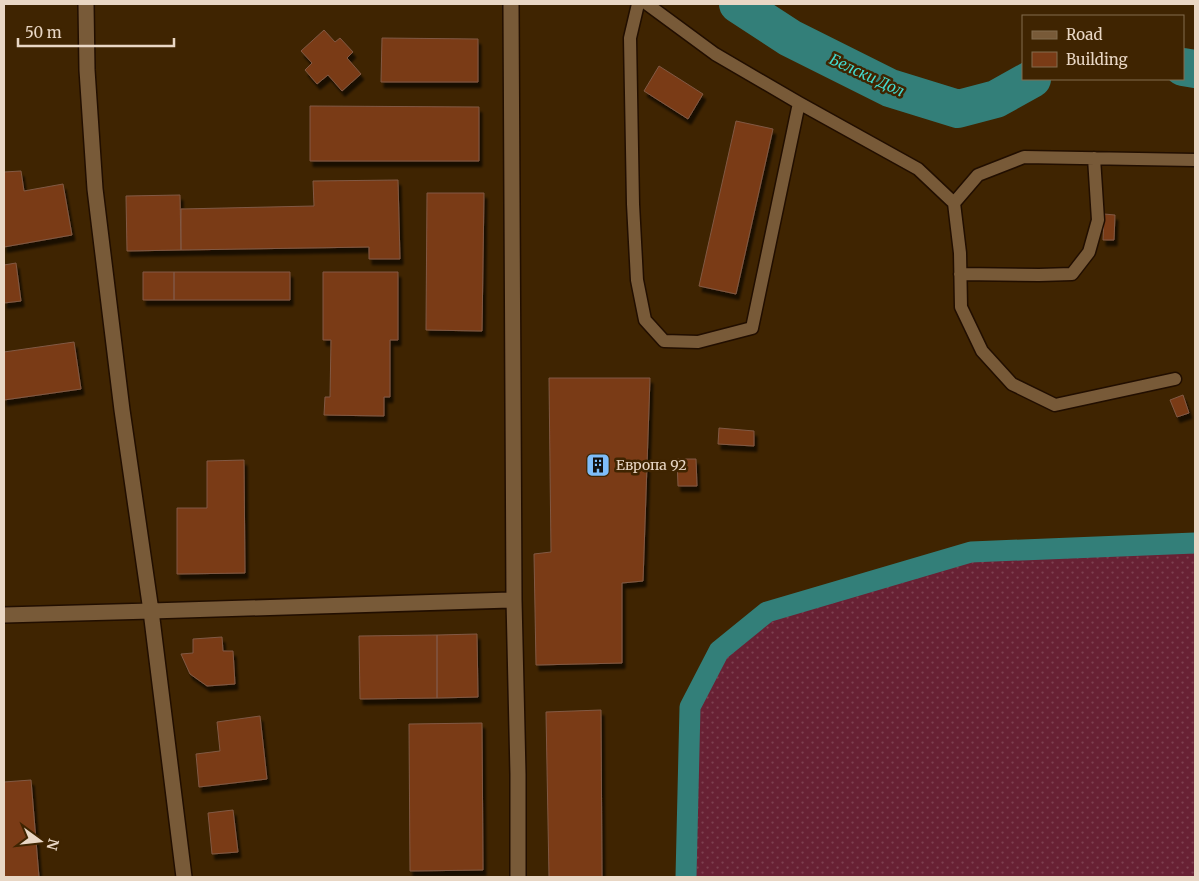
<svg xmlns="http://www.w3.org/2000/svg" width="1199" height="881" font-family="Merriweather,serif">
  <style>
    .grass { fill: url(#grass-dots) }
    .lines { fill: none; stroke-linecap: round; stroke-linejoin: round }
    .canal { stroke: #337f79; stroke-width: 21 }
    .river { stroke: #337f79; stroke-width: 38 }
    .building { fill: #7a3b16; stroke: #815944; filter: url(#shadow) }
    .lane-casing { stroke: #210e00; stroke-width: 15 }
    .street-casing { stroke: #210e00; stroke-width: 18 }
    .lane { stroke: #785a38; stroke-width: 12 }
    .street { stroke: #785a38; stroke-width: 15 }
    .labels { text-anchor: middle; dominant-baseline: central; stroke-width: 5; stroke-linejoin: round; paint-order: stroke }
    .poi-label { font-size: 14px; fill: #e9d7c5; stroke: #3f2401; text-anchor: start }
    .water-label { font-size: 15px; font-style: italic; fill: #43d9ce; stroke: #3f2401 }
  </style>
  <defs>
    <pattern id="grass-dots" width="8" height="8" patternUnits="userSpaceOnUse" patternTransform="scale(1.25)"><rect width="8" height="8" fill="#682134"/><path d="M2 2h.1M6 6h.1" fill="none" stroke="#7e4050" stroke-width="1.8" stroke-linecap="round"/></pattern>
    <filter id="shadow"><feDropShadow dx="3" dy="5.5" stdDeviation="1" flood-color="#0009"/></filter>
  </defs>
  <rect width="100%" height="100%" fill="#3f2401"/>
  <path class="grass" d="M1195,543V877H686L690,707L719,651L767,612L971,552Z"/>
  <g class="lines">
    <path class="canal" d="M686,877L690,707L719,651L767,612L971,552L1195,543"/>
    <path class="river" d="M738,4L790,38L890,88L958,109L996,99L1032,79
      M1183,67L1195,69"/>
  </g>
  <path class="building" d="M324,30L335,42L340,38L353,52L347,58L361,74L342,91L328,75L317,84L305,70L312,63L301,51Z
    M382,38L478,39V82H381Z
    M659,66L703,94L688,119L644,91Z
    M310,106L479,107V161H310Z
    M736,121L773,129L736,294L699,286Z
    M21,171L24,191L63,184L72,235L4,247V172Z
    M398,180L400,259H369V247L181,250V209L314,206L313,181Z
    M427,193H484L482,331L426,330Z
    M180,195L181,250L127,251L126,196Z
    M1104,214L1115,215L1114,240H1103Z
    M16,263L21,301L4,303V265Z
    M143,272H174V300H143Z
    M174,272H290V300H174Z
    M323,272H398V340H390V397H384V416L324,415L325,397H330L331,340H323Z
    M74,342L81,389L4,400V352Z
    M549,378H650L643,581L622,583V663L536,665L534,554L551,552Z
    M1183,395L1189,413L1177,417L1170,400Z
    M719,428L754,431V446L718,444Z
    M677,459H696L697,486H678Z
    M244,460L245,573L177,574V508H207V461Z
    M477,634L478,697L437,698V635Z
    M437,635V698L360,699L359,636Z
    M222,637L223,651H233L235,684L207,686L190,674L181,654L193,653V639Z
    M601,710L602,877H549L546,712Z
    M260,716L267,779L199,787L196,754L220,751L217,722Z
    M482,723L483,870L410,871L409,724Z
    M31,780L39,877H4V782Z
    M233,810L238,852L212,854L208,813Z"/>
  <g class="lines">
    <g class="lane-casing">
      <path id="lane" d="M638,4L630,38L633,204L637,280L645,320L664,341L698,342L752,328L799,103
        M647,4L715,54L799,103L918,169L954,203L978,175L1024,157L1195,160
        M954,203L960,253L961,307L982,351L1012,384L1055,405L1175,379
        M960,274L1039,275L1072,274L1089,252L1098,220L1094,158"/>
    </g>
    <g class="street-casing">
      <path id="street" d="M511,4L514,600L518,774V877
        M4,615L151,611L122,410L95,189L87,70L86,4
        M184,877L151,611L514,600"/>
    </g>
    <use href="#lane" class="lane"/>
    <use href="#street" class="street"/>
  </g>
  <defs>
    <g id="building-square" transform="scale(1.25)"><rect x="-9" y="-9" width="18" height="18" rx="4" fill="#7ebdf9" stroke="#3f2401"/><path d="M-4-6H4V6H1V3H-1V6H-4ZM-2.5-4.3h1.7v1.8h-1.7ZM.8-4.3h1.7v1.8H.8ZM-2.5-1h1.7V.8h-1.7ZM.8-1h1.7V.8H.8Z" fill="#111"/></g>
  </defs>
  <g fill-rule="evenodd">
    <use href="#building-square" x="598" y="465"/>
  </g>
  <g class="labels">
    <g class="poi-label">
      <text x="616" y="465">Европа 92</text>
    </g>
    <g class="water-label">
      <text transform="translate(867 75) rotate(25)">Белски Дол</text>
    </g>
  </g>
  <rect width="1199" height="881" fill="none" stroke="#e9d7c5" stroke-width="10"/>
  <rect x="1022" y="15" width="162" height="65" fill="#3f2401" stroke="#836c4f"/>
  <rect x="1032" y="31" width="25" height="8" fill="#785a38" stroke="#836c4f"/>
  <text x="1066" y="40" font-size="15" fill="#e9d7c5">Road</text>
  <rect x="1032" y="52" width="25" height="15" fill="#7a3b16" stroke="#836c4f"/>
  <text x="1066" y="65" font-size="15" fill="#e9d7c5">Building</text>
  <g transform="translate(40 841) rotate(105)" stroke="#3f2401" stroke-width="4" paint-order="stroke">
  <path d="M0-4L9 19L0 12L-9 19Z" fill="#e9d7c5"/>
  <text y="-8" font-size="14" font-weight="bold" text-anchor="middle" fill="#e9d7c5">N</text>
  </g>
  <path d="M18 38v8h156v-8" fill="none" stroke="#e9d7c5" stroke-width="2.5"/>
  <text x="25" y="38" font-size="15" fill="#e9d7c5" stroke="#3f2401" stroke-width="4" paint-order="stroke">50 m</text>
</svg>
